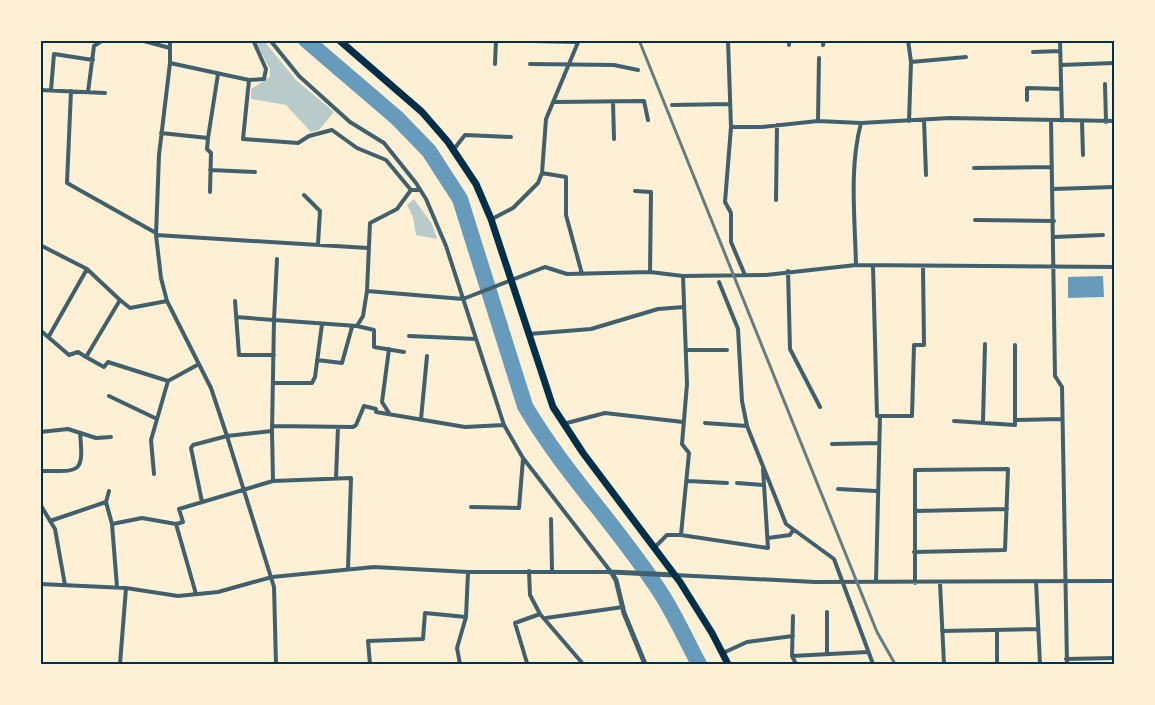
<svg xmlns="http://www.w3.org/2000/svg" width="1155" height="705" font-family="Overpass,sans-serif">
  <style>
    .green { fill: #b9caca }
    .water { fill: #669bbc }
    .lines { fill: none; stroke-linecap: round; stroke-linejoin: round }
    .river { stroke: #669bbc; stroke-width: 16 }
    .minor { stroke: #3f606c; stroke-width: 4 }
    .tertiary { stroke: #3f606c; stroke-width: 5 }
    .primary { stroke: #003049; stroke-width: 7 }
    .rail { stroke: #657d81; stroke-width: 3 }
    .neatline { fill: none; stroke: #003049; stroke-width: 2 }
  </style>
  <rect width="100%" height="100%" fill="#fdf0d5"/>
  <path class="green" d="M255,41H264L296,80L334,112L319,130L311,132L286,105L251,99V89L270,77V69Z
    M414,199L432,224L437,239L416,235L413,217L407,205Z"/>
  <path class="water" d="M1103,276L1104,297L1068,298V277Z"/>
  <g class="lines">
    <path class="river" d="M306,40L397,118L429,151L460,199L525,406C564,473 621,530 662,595C676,617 687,642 699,664"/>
    <path class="minor" d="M140,40L170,48
      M170,40V63L159,155L156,235L368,248
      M270,40L299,76L350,122L384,143L416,183L426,199L446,246L504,425L523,458L611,572
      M728,40L731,127L725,202L731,213V242L745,275
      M908,40L911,62L909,121
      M1060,40L1062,121
      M531,41L577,42
      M789,45V40
      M823,45L824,40
      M1033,52L1060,51
      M911,62L966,57
      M170,63L249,80L264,79L266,69L253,40
      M495,64L496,40
      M530,64L614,65L638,70
      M1061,65L1114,63
      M249,80L243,139L298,143L309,136L332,130L357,148L386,160L411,190H420
      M1105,84L1106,122
      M40,90L105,93
      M51,90L54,54L93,60
      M71,91L67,183L156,233
      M88,92L94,46L103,40
      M1027,100V88L1061,89
      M555,102L644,101L648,120
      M613,102L614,139
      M672,105L730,104
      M924,120L926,175
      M1051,120L1055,376L1062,387L1067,664
      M818,121L861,123
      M1082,122L1083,155
      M731,127H761L818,121L819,58
      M161,133L208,138
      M454,149L465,135L511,137
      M974,168L1052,167
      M210,170L255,172
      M542,173L566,177V215L582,274
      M1053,189L1114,187
      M635,191L651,192L650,272
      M210,192L211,153L207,149L208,138L218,74
      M304,195L320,211L318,244
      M776,200L777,125
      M492,219L513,208L538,183L542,173L546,119L579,40
      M975,220L1054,221
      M156,235L161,278L167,301
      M1054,237L1103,235
      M40,245L87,269L49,336
      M856,265C855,219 849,168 861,123L950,118L1114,121
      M873,266L877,416H880L876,582
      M87,269L120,300
      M788,271L790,349L820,407
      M719,282L738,329L742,401L747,426
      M367,291L370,223L397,209L411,190
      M235,301L239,355H274
      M236,317L274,320L277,259
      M357,326L374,330V347L404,352
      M40,330L69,355L78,352L86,357L120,300L130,308L167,301L211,388L227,436L272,431L274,320L357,326L363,316L367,291L463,299L545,267L567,274L650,272L683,276L766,275L856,265L1114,267
      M529,334L591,329L658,309L684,307
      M409,336L476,339
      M389,349L382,402L389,413
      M687,350H727
      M86,357L104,367L108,362L168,381L199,364
      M317,360L342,363L352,327
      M273,383H312L315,377L322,324
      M109,396L157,419
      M880,416H912L914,345H924L923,267
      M421,419L427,356
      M1015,420L1062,419
      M954,421L1015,425V345
      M983,421L985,344
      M705,423L747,426L786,524L834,559L873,664
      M563,424L605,413L683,422
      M272,426L353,427L356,425L364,406L376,409V412L465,427L504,425
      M272,431L273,481
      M40,432L68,429L96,438L111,437
      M832,444L879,443
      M40,471C80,471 84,475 80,433
      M154,474L151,440L168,381
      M336,478L338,427
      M688,481L727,483
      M737,483L763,485
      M838,489L876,491
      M109,491L106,502L112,524L117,587
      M202,502L191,448L193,445L227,436L274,587L276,664
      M40,504L55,529L65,585
      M471,507L519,508L523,459
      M915,511L1007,509
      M551,519L552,571
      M50,521L106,502
      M112,524L142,518L176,524L196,594
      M176,524L183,522L179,509L273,481L351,478L348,569
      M681,535L768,548L763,469
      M768,538L790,535L793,530
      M655,547L667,535H681L689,453L682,444L687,384L683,276
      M914,552L1005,550L1008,469L915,470V583
      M529,571L530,595L540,614L583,664
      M674,575L815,582L1114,581
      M1036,581L1040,664
      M940,583L944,664
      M40,584L126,588L178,596L218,592L272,577L374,567L468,572H610
      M827,612V654
      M793,616L792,656L796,664
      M546,618L623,607
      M942,631L1038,629
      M723,653L747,642L793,636
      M792,656L868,652
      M1066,659L1114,658
      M527,663L515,623L540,614
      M120,664L126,588
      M370,664L368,641L423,639L425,613L466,617
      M460,664L457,648L466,617L468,572
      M997,664V630"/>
    <path class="tertiary" d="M611,572L616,580L624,613L645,664
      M611,572L674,575"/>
    <path class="primary" d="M339,40L422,112L448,142L476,184L491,219L553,407L583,453L680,582L712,633L728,664"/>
    <path class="rail" d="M639,40L877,632L895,664"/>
  </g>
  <rect width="1155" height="705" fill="none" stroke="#fdf0d5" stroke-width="84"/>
  <rect x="42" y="42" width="1071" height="621" class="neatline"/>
</svg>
